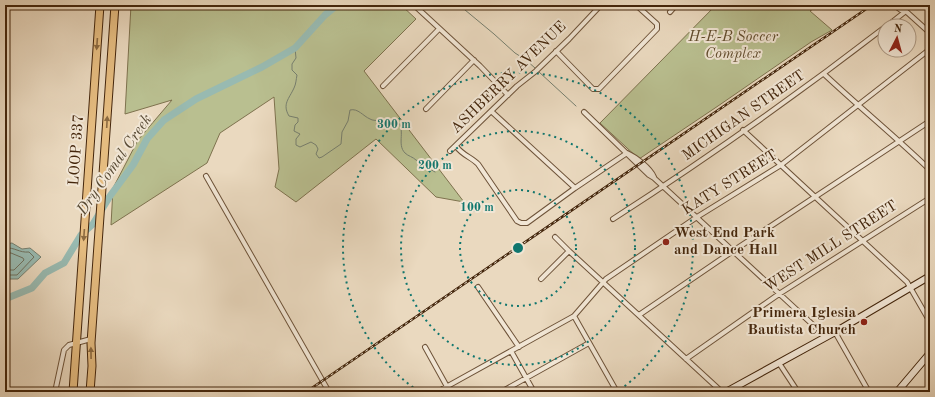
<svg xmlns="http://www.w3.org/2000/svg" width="935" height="397" font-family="'Old Standard TT',serif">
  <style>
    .green { fill: #b9bf90; stroke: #7e724e }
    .water { fill: #98bab1; stroke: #767f6f }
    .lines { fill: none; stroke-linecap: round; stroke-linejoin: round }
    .shore { stroke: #6e705e; stroke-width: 1 }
    .stream { stroke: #767f6f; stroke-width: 1 }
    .river { stroke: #98bab1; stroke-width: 7 }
    .street-casing { stroke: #6e5339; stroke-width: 6 }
    .secondary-casing { stroke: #44260c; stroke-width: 8 }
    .primary-casing { stroke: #44260c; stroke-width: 9 }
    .street { stroke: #f1e6d5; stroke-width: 4 }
    .secondary { stroke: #f1e6d5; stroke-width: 6 }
    .primary { stroke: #e5bc80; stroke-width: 7 }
    .rail-casing { stroke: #44260c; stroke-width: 2.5 }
    .rail { stroke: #f1e6d5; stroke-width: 1; stroke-dasharray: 3; stroke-linecap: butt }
    .oneway { fill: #8c6a40 }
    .ring { fill: none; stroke: #0f766e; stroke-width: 2; stroke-dasharray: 2 4 }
    .poi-dot { fill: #8f2418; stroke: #f1e6d5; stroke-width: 1.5 }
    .labels { text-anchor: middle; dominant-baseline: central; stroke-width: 4; stroke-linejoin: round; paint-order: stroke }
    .park-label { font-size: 15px; font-style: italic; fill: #614c2d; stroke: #f1e6d5 }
    .street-label { font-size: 15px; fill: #44260c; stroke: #f1e6d5 }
    .poi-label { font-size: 15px; font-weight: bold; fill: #44260c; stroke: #f1e6d5; text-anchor: start }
    .water-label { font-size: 16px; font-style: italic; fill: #594b35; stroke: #f1e6d5 }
    .centre { fill: #0f766e; stroke: #f1e6d5; stroke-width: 2 }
    .ring-label { font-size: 12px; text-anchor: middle; font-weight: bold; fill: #0f766e; stroke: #f1e6d5; stroke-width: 4; stroke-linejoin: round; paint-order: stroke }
  </style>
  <rect width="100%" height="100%" fill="#ead9bf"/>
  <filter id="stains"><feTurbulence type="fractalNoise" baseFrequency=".005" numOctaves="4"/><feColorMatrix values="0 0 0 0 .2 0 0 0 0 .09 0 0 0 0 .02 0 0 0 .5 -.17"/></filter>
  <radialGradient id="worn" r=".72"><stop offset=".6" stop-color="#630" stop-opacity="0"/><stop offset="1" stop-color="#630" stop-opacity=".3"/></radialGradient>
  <path class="green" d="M131,5H401L416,19L364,71L464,202L436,197L376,139L296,202L275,187L279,169L274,97L220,133L207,163L111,225L113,188L138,140L172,100L125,114Z
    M716,5H819L810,11L832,30L811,42L718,106L639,159L600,123Z"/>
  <path class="water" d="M12,243L22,249L30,248L41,257L18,279H5V244Z"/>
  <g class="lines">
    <path class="shore" d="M5,248C15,247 19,253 29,252L34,257L17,275H5
      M5,253H11L23,258L24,260L14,270H5"/>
    <path class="stream" d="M459,5L494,34L515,53L526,60L535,68
      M295,48L296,58L292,64V70L297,75C296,80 296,84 294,88C289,99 282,104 289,116L298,118V122L295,125L294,131L300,134L296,139V145L300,147L311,142L316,145L318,149L316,154L319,158L322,157L341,144L342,132L348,121L350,110C358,108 363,116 370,119C374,122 390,120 396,120C407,129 396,144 405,153C408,156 413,157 416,160C423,164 428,168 435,172
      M539,72L576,106"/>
    <path class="river" d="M5,299L32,288L45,273L64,263L81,235L93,224L110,196L133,165L147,139L164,120L196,99L262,67L295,48L325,15L337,5"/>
    <g class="street-casing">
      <path id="street" d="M414,5L480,66L508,95
        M894,5L901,10L906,11
        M899,5L930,33
        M670,12L676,5
        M887,26L906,11
        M556,51L593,89H599L657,29V24L636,5
        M824,74C859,107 896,137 930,170
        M383,86L439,29
        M426,109L474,60
        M491,111L575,188
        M584,112L649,175L654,178L825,336
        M743,130L907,282L930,322
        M456,146C462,155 471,157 478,164L517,221L521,223H527L575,188L627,153
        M450,151L517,86L536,71L569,39L601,5
        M627,153C636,157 650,168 654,177
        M206,176L329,392
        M613,219C706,159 797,95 885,27
        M555,237L569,251L722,392
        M541,279L569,251
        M478,287L519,347
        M639,315L733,251L930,121
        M574,316L617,392
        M835,332L869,392
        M425,347L450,392
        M511,351L534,392
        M686,359L779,294L930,198
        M779,363L798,392
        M55,392L64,350L69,345L91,339
        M437,392L574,316L606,279L697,217L781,165L930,49
        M501,392L589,343"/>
    </g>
    <g class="secondary-casing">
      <path id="secondary" d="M726,392L835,332L930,276
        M897,392L930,353"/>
    </g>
    <g class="primary-casing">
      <path id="primary" d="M73,392L100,5
        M90,392L92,366L91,343L115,5"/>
    </g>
    <use href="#street" class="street"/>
    <use href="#secondary" class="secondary"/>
    <use href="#primary" class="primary"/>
    <g class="rail-casing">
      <path id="rail" d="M306,392L872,5"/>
    </g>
    <use href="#rail" class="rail"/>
  </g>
  <defs><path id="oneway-solid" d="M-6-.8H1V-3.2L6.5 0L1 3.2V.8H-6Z"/></defs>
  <g class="oneway">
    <use href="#oneway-solid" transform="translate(97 44) rotate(94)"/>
    <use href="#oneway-solid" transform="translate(107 122) rotate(-87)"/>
    <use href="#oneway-solid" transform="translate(84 235) rotate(94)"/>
    <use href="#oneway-solid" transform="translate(91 353) rotate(-91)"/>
  </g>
  <g class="ring">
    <circle cx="518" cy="248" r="58"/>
    <circle cx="518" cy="248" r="117"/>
    <path d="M418 391A175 175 0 1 1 618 391"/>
  </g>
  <g class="poi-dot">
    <circle cx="666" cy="242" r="4"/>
    <circle cx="864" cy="322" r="4"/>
  </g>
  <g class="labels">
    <g class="park-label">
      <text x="733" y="37">H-E-B Soccer<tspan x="733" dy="17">Complex</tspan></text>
    </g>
    <g class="street-label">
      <text transform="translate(509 78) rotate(-44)">ASHBERRY AVENUE</text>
      <text transform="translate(744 116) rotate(-35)">MICHIGAN STREET</text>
      <text transform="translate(77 150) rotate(-86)">LOOP 337</text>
      <text transform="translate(730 183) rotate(-32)">KATY STREET</text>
      <text transform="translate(831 247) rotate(-33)">WEST MILL STREET</text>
    </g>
    <g class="poi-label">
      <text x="674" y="233">West End Park<tspan x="674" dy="17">and Dance Hall</tspan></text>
      <text x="856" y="313" text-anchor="end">Primera Iglesia<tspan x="856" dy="17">Bautista Church</tspan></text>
    </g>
    <g class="water-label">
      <text transform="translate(115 165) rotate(-55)">Dry Comal Creek</text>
    </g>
  </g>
  <circle cx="518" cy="248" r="6" class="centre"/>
  <g class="ring-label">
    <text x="394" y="128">300 m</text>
    <text x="435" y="169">200 m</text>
    <text x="477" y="211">100 m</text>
  </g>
  <rect width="935" height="397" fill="none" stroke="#ead9bf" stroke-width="20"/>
  <rect x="6" y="6" width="923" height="385" fill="none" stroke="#44260c" stroke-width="2"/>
  <rect x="10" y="10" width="915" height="377" fill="none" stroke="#44260c"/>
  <g transform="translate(897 38) rotate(6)"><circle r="19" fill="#f1e6d5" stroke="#ac9985"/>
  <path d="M0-3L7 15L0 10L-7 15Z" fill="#8f2418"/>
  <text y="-6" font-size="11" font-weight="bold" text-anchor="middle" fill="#44260c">N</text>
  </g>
  <rect width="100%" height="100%" filter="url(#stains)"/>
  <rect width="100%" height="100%" fill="url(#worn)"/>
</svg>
